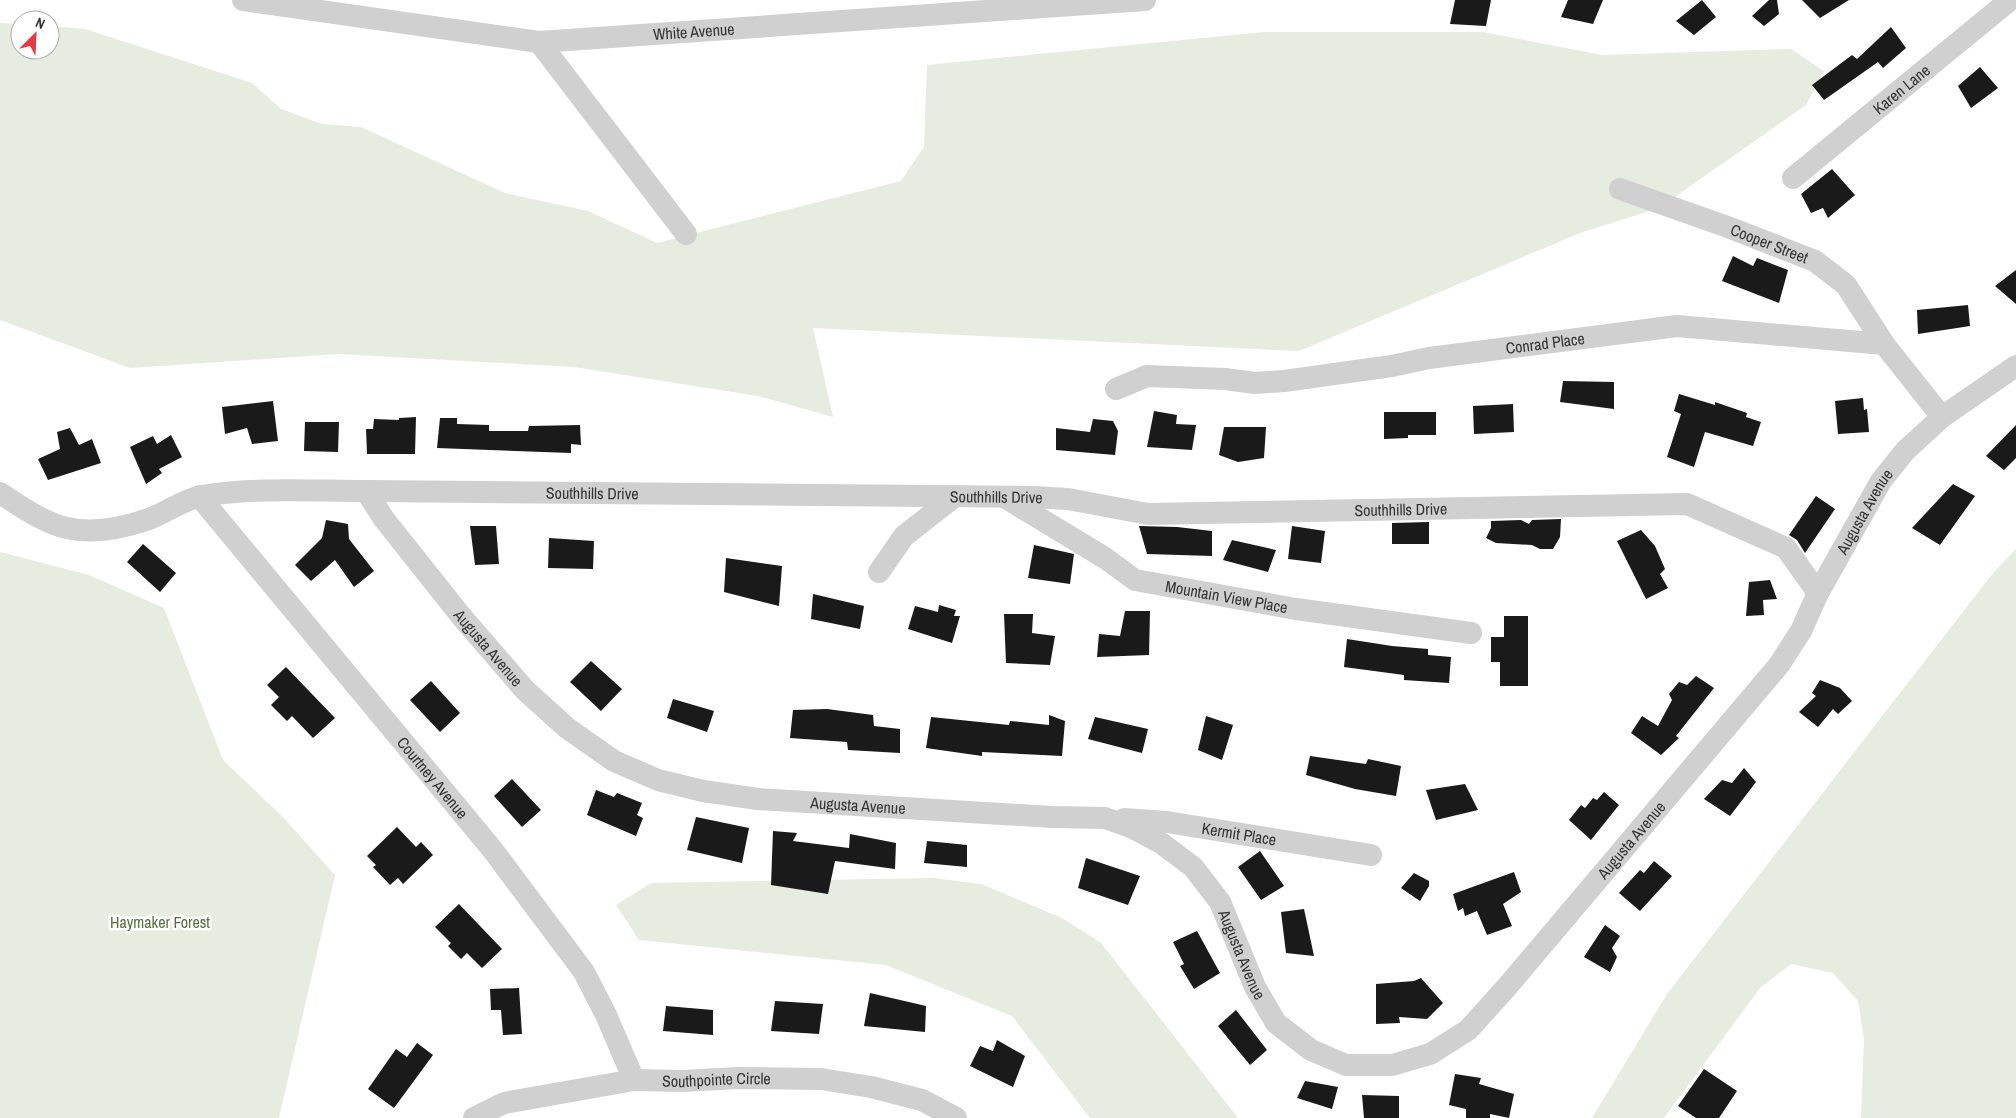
<svg xmlns="http://www.w3.org/2000/svg" width="2016" height="1118" font-family="'Archivo Narrow',sans-serif">
  <style>
    .green { fill: #e6ecdf }
    .building { fill: #1a1a1a }
    .lines { fill: none; stroke-linecap: round; stroke-linejoin: round }
    .minor { stroke: #d0d0d0; stroke-width: 22 }
    .labels { text-anchor: middle; dominant-baseline: central; stroke-width: 5; stroke-linejoin: round; paint-order: stroke }
    .street-label { font-size: 16px; fill: #333; stroke: #fff }
    .park-label { font-size: 16px; fill: #56703f; stroke: #fff }
  </style>
  <rect width="100%" height="100%" fill="#fff"/>
  <path class="green" d="M0,23L20,24V50H50V26L85,29L252,83L281,109L322,124L361,127L505,193L588,211L657,243L901,181L924,147L927,65L1264,32H1483L1602,55L1791,49L1824,71L1806,105L1659,208L1580,233L1299,351L813,328L833,417L758,396L574,367L338,354L130,368L0,320Z
    M2016,549V1118H1861L1864,1039L1858,1001L1833,973L1791,964L1760,988L1664,1118H1592L1667,994L1993,573Z
    M0,552L89,575L164,608L223,760L283,817L335,875L279,1118H0Z
    M933,878L981,884L1062,918L1101,943L1238,1118H1090L1012,1016L886,965L639,940L616,905L651,883Z"/>
  <path class="building" d="M1455,0H1491L1486,26L1450,24Z
    M1568,0H1603L1593,24L1561,17Z
    M1702,0L1716,17L1694,35L1676,21Z
    M1769,0H1777L1779,14L1764,26L1752,16Z
    M1802,0H1849L1820,18Z
    M1891,27L1906,48L1883,68L1878,62L1824,100L1812,85L1852,55L1857,59Z
    M1980,67L1998,88L1971,108L1958,86Z
    M1832,169L1855,195L1828,218L1823,208L1811,213L1801,194Z
    M1733,256L1753,266L1757,258L1788,270L1779,303L1722,281Z
    M2016,270V304L1995,286Z
    M1968,305L1970,326L1918,334L1917,310Z
    M1563,381L1614,382V409L1560,402Z
    M1679,394L1715,405V402L1747,413L1746,417L1761,422L1753,446L1705,432L1694,467L1667,457L1681,414L1674,411Z
    M1863,398L1864,410L1867,409L1869,432L1838,434L1835,401Z
    M273,401L278,441L252,444L247,428L225,434L222,407Z
    M1513,404L1514,432L1474,434L1473,406Z
    M1154,411L1177,415L1176,424L1196,425L1192,450L1147,447Z
    M1384,412H1436V435H1408V438L1384,439Z
    M416,417L415,454H367L366,429H373L374,419L399,420V418Z
    M440,418H457V424L489,425V431H528L529,426L580,425L581,445L571,444V453L437,448Z
    M1093,419L1113,421L1118,431L1115,455L1056,450V428L1090,432Z
    M305,422H339L338,452L304,451Z
    M2016,425V458L2004,470L1986,456Z
    M1224,427H1266L1264,458L1238,462L1219,455Z
    M70,428L79,445L92,439L101,463L48,480L38,459L60,449L57,432Z
    M171,435L182,457L159,469L162,473L146,484L130,447L153,436L157,444Z
    M1953,484L1975,496L1940,545L1912,528Z
    M1816,496L1835,509L1805,553L1797,540L1789,535Z
    M1561,519L1560,537L1553,549H1540L1532,545L1496,543L1486,538L1491,528V521L1521,520L1529,524L1532,520Z
    M326,520L348,524L349,539L374,571L354,587L335,560L311,581L295,565L322,538Z
    M1429,522V544H1392V523Z
    M470,526H496L499,564L475,565Z
    M1139,526L1177,527L1212,531V556L1147,554Z
    M1292,526L1325,531L1321,563L1288,559Z
    M1641,530L1655,546L1665,569L1660,574L1668,588L1646,599L1617,541Z
    M549,538L594,541L593,569L548,568Z
    M1232,540L1276,550L1268,572L1223,560Z
    M143,544L176,573L160,592L127,562Z
    M1034,545L1074,554L1070,584L1028,578Z
    M726,558L782,566L779,606L724,592Z
    M1770,580L1777,599L1763,600L1764,615L1746,616L1749,582Z
    M813,594L864,606L860,629L811,619Z
    M939,605L956,610L954,616H960L952,643L908,629L915,606L938,612Z
    M1125,611H1150L1149,655L1097,657L1099,634L1120,636Z
    M1004,614H1033L1032,633L1055,636L1050,665L1006,663Z
    M1504,616H1528V686H1500V662H1491V637H1504Z
    M1347,639L1392,646L1428,649V655L1451,657L1449,683L1404,680V675L1344,667Z
    M591,661L622,689L601,711L570,682Z
    M286,667L335,718L313,738L292,716L287,721L271,705L279,697L267,685Z
    M1696,676L1714,688L1676,736L1679,738L1661,755L1631,733L1642,716L1658,726L1672,700L1669,694L1679,682L1687,685Z
    M1820,680L1840,688L1852,701L1838,714L1833,709L1818,727L1799,712L1816,696L1812,693Z
    M431,681L460,713L440,732L410,700Z
    M673,699L714,711L707,732L667,718Z
    M827,709L873,715L874,726L900,729V753L848,750L847,742L790,738L793,710Z
    M1049,715L1065,721L1062,756L982,752V756L926,748L931,717L1009,725L1010,721L1049,725Z
    M1206,716L1233,725L1222,760L1198,750Z
    M1095,717L1148,729L1142,753L1088,739Z
    M1310,756L1366,764L1368,759L1401,766L1396,796L1355,789L1306,775Z
    M1744,768L1756,782L1730,816L1704,799L1722,780L1732,783Z
    M512,779L541,810L522,827L494,796Z
    M1465,784L1478,810L1436,820L1426,790Z
    M596,790L614,797L617,793L642,803L637,815L643,818L636,836L587,815Z
    M1604,792L1619,805L1591,840L1569,820L1581,805L1585,808L1593,798L1597,800Z
    M696,817L749,828L742,863L687,850Z
    M397,827L416,847L421,842L433,855L403,884L398,878L390,885L373,867L376,865L367,856Z
    M773,831L797,833L793,841L849,848L850,834L896,843L895,869L835,861L828,894L771,885Z
    M927,841L967,845V867L924,863Z
    M1260,851L1284,886L1261,900L1238,867Z
    M1086,858L1140,876L1128,905L1078,888Z
    M1654,861L1672,876L1640,911L1619,893L1640,870L1644,873Z
    M1514,872L1521,892L1503,904L1512,926L1487,935L1477,911L1465,916L1463,908L1458,911L1453,894Z
    M1414,873L1429,881V886L1420,901L1401,888Z
    M459,904L502,949L482,968L467,953L461,959L448,946L451,943L435,927Z
    M1304,909L1314,956L1286,953L1281,912Z
    M1605,925L1620,936L1612,948L1617,957L1610,972L1584,957Z
    M1197,931L1220,973L1194,989L1180,966L1184,964L1173,942Z
    M1421,978L1443,1003L1427,1019L1399,1017L1400,1023L1376,1024V984L1414,981Z
    M519,988L522,1034L503,1035L501,1010H491L490,989Z
    M870,993L926,1006L925,1032L864,1026Z
    M775,1001L823,1004L819,1034L771,1031Z
    M666,1006L713,1010V1035L663,1031Z
    M1236,1010L1267,1050L1250,1065L1218,1026Z
    M997,1040L1025,1056L1013,1087L970,1066L980,1046L993,1051Z
    M417,1043L433,1055L394,1108L368,1089L396,1049L407,1057Z
    M1704,1069L1737,1091L1719,1118H1696L1678,1106Z
    M1455,1074L1481,1078L1479,1084L1514,1094L1509,1118L1490,1114V1118H1466V1109L1449,1105Z
    M1305,1081L1338,1087L1332,1109L1297,1098Z
    M1362,1095L1399,1096V1118H1364Z"/>
  <g class="lines">
    <g class="minor">
      <path id="s1" d="M243,0L539,42L1145,0"/>
      <path d="M539,42L686,234"/>
      <path id="s2" d="M1793,178L2010,0"/>
      <path id="s3" d="M1620,189L1725,226L1815,261L1846,285L1884,344"/>
      <path id="s4" d="M1116,389L1147,376L1225,379L1255,383L1284,381L1392,366L1429,358L1677,326L1884,344L1942,417"/>
      <path id="s5" d="M366,491L384,519L461,616L525,690L567,728L614,761L658,780L703,791L758,799L1052,817L1105,818L1133,828L1161,843L1193,867L1220,902L1255,987L1276,1023L1311,1050L1346,1065H1392L1430,1054L1468,1030L1506,988L1779,665L1801,631L1818,593L1881,481L1905,451L1942,417L2016,366"/>
      <path id="s6" d="M0,493C20,506 44,523 67,528C92,534 122,528 146,520C165,514 183,499 202,496C254,487 312,491 366,491L1034,497L1068,499L1148,514L1687,504L1786,548L1818,593"/>
      <path id="s7" d="M199,496L492,849L584,972L606,1015L634,1080"/>
      <path id="s8" d="M1006,498L1105,558L1135,580L1296,609L1471,633"/>
      <path d="M879,572L904,536L954,497"/>
      <path id="s9" d="M1124,819L1167,822L1371,855"/>
      <path id="s10" d="M474,1118L504,1103L634,1080L682,1081L738,1078L821,1079L871,1087L922,1100L956,1118"/>
    </g>
  </g>
  <g class="labels">
    <g class="street-label">
      <text stroke="none"><textPath href="#s1" startOffset="454">White Avenue</textPath></text>
      <text stroke="none"><textPath href="#s2" startOffset="140">Karen Lane</textPath></text>
      <text stroke="none"><textPath href="#s3" startOffset="159">Cooper Street</textPath></text>
      <text stroke="none"><textPath href="#s4" startOffset="435">Conrad Place</textPath></text>
      <text stroke="none"><textPath href="#s6" startOffset="608">Southhills Drive</textPath></text>
      <text stroke="none"><textPath href="#s6" startOffset="1012">Southhills Drive</textPath></text>
      <text stroke="none"><textPath href="#s6" startOffset="1418">Southhills Drive</textPath></text>
      <text stroke="none"><textPath href="#s5" startOffset="2014">Augusta Avenue</textPath></text>
      <text stroke="none"><textPath href="#s8" startOffset="246">Mountain View Place</textPath></text>
      <text stroke="none"><textPath href="#s5" startOffset="199">Augusta Avenue</textPath></text>
      <text stroke="none"><textPath href="#s7" startOffset="366">Courtney Avenue</textPath></text>
      <text stroke="none"><textPath href="#s5" startOffset="619">Augusta Avenue</textPath></text>
      <text stroke="none"><textPath href="#s9" startOffset="116">Kermit Place</textPath></text>
      <text stroke="none"><textPath href="#s5" startOffset="1609">Augusta Avenue</textPath></text>
      <text stroke="none"><textPath href="#s5" startOffset="1069">Augusta Avenue</textPath></text>
      <text stroke="none"><textPath href="#s10" startOffset="248">Southpointe Circle</textPath></text>
    </g>
    <g class="park-label">
      <text x="160" y="922">Haymaker Forest</text>
    </g>
  </g>
  <g transform="translate(35 35) rotate(24)"><circle r="24" fill="#ffffff" stroke="#adadad"/>
  <path d="M0-4L9 19L0 12L-9 19Z" fill="#e63946"/>
  <text y="-8" font-size="14" font-weight="bold" text-anchor="middle" fill="#333333">N</text>
  </g>
</svg>
